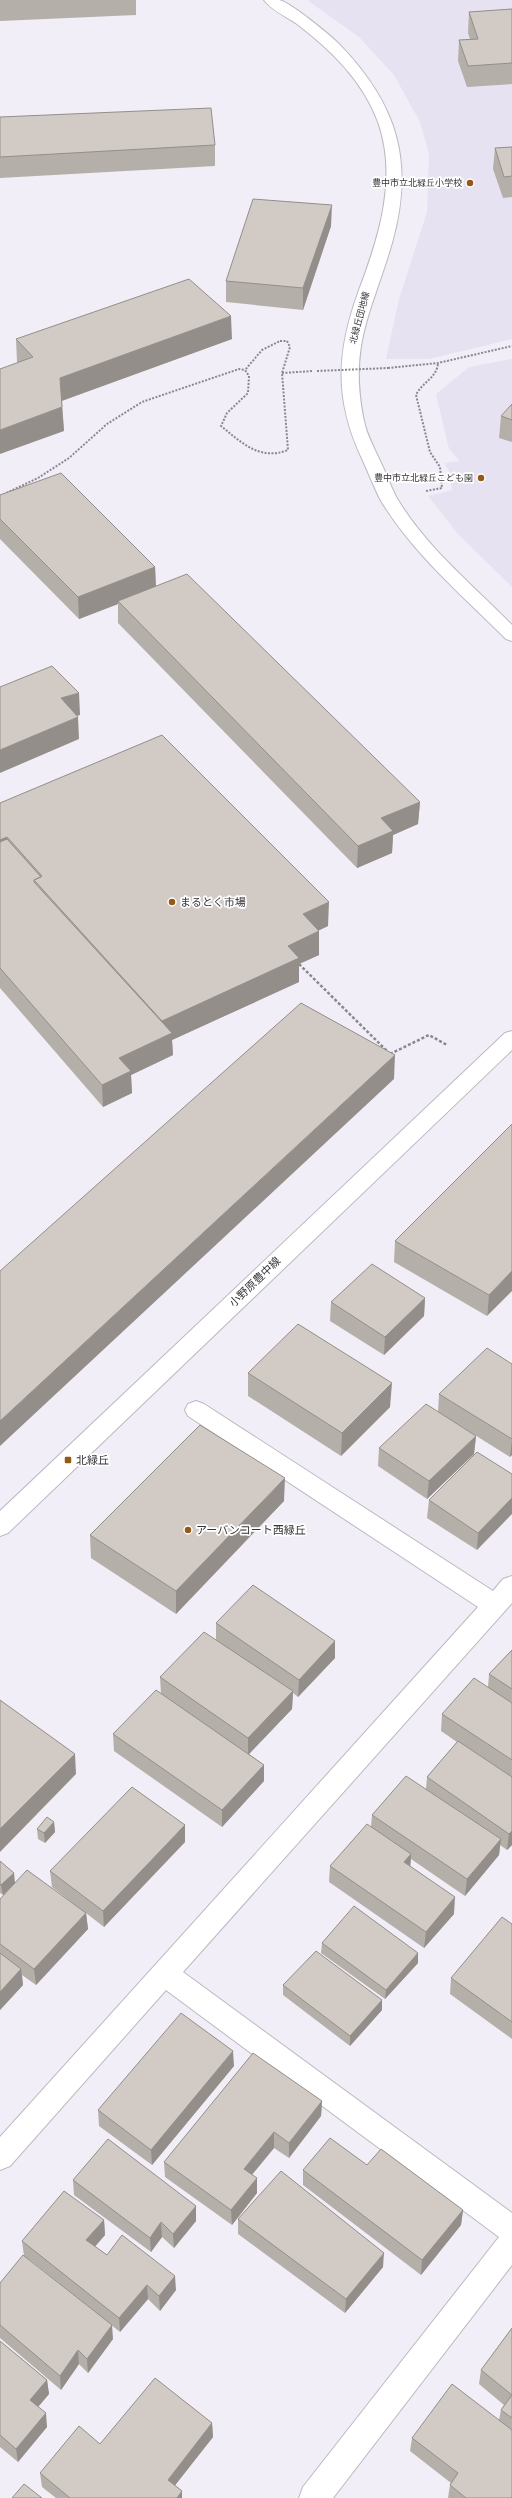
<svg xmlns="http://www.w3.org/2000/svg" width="512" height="2498" font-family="'Source Sans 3','Noto Sans JP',sans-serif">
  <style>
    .built { fill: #e7e2f1 }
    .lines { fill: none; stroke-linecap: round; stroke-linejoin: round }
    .minor-casing { stroke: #bcb9c1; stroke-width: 2 }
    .path-far1 { stroke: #8a888f; stroke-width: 2; stroke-dasharray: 2 1.5; stroke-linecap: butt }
    .path { stroke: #8a888f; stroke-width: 2.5; stroke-dasharray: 3 2; stroke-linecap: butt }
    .minor { fill: #fff; fill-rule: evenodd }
    .path-bridge { stroke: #8a888f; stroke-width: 2; stroke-dasharray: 2 1.5; stroke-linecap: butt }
    .wall { fill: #b5afa9 }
    .shaded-wall { fill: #938e8a }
    .building { fill: #d2cbc5; stroke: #938e8a }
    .poi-dot { fill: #945917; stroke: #fff; stroke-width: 1.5 }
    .labels { text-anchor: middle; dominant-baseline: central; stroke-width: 3.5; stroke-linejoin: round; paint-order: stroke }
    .far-poi-label { font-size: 9px; fill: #353438; stroke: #fff; text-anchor: end }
    .far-street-label { font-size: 9px; fill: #353438; stroke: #fff }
    .poi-label { font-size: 11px; fill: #353438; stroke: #fff; text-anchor: start }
    .street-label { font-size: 11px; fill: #353438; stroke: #fff }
  </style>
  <rect width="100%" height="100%" fill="#f1eef7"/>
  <path class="built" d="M307,0H512V339L429,359H386L399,299L427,212L429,154L420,122L394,75L359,37Z
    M512,359V587L458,534L428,496L452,490L449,471L444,463L460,461L449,449L436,394L469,367Z"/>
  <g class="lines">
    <g class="minor-casing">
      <path id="minor" d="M264,0C269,0 274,0 279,0C290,2 330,35 339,44C397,104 415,161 392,243C372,312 348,345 364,421C367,436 375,449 381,463C387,475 391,488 398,500C427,548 473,585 512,625V641L506,639C462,595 412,553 380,499C374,487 369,474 363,461C334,400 336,353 359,290C379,237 398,178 378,122C363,81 331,50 297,24C287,17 271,10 264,0Z
        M512,1031V1050L8,1533L0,1536V1511L505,1033Z
        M196,1401L204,1404L493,1591L503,1579L512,1576V1603L183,1972L512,2213V2265L333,2498H299L303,2487L499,2237L166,1990L10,2166L0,2170V2137L478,1607L188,1416L185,1410L188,1404Z"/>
    </g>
    <path class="path-far1" d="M280,341H287L290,347L282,373L288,450C260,461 242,443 221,426L227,413L248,393L249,376L245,370L262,350Z
      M388,368L438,363L512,346
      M282,373L313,371
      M426,491L442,488L440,467L430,452L416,395C422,382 437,378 438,363
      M0,496L38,478L69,458L107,424L142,402L239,369L245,370"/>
    <path class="path" d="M299,964L387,1051
      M390,1054L429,1035L447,1045"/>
    <use href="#minor" class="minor"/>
    <path class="path-bridge" d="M317,371L388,368"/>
  </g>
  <path class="wall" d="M0,0H136V15L0,21Z
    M512,9V84L467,87L458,61L459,40L470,39L468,33L469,12Z
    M0,117L215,145V166L0,178Z
    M512,147V197L503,198L493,169L495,148Z
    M331,226L303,310L226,302V281Z
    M16,339H232L62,401L64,431L17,362Z
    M512,404V442L499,438L501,416Z
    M0,495L155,567L156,586L420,802L418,824L393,835L392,853L357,868L118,623V604L79,619L0,539Z
    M0,803L328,926L319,930V955L299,964V982L172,1040L173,1055L131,1075L132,1093L103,1107L0,988Z
    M512,1124L487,1316L394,1262L395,1241Z
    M425,1298L424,1316L384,1355L330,1321L331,1302Z
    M512,1364V1455L510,1457L438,1412L439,1394Z
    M248,1373L390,1407L341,1456L248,1396Z
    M476,1436L474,1454L427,1499L378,1466L379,1448Z
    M512,1474L477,1550L427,1518L429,1500Z
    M284,1501L176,1614L91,1558L90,1535Z
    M216,1623L335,1641V1658L298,1697L293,1693L292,1709L249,1754L264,1765V1781L222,1827L114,1751L113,1734L161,1694L160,1677L216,1640Z
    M512,1650V1845L507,1850L500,1845L499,1855L465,1896L411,1859L410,1867L454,1914L424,1948L329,1882L330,1866L371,1826L372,1815L426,1789L427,1777L457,1742L441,1731L442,1714L488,1687L489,1674Z
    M54,1822L55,1832L45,1843L38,1839L37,1829Z
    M185,1825V1842L104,1927L86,1913L88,1929L36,1985L22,1975L23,1985L0,2010V1899L15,1883L3,1895L0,1893V1861L15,1882L79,1908L52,1887L50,1871Z
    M512,1924V2039L450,1994L451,1978Z
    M322,1943L418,1953V1963L385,1999L321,1953Z
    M283,1985L382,2000V2010L350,2046L283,1995Z
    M234,2066L152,2165L99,2126L98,2110Z
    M322,2101L321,2116L289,2158L274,2148L252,2175L257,2193L232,2225L165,2177L164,2162Z
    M367,2165L463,2210L461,2225L421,2275L303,2185V2170Z
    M73,2180L196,2206V2221L174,2248L162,2237L151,2252L74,2195Z
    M238,2219L383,2267L345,2313L238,2234Z
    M104,2220L105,2235L95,2247L107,2255L176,2290L160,2311L148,2299L120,2332L29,2259L113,2339L88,2373L79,2364L61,2390L0,2338V2283L24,2256L22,2241Z
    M512,2328V2498H448L450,2485L451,2483L410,2451L412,2438L499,2420L501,2410L504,2405L479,2384L481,2370Z
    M0,2341L47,2380L49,2394L38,2407L47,2427L18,2462L0,2447Z
    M212,2423L213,2437L175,2485L182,2491V2498H56L42,2487L40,2473L100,2444Z"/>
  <path class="shaded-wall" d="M332,205L331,226L303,310V288Z
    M231,316L232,339L61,401L60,378Z
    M62,407L64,431L0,454V430Z
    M155,567L156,589L118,601V604L79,619L78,597Z
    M79,693L80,715L62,720L61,698Z
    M78,717L79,739L0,773V750Z
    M420,802L418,824L393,835L392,853L357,868L358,846L381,818Z
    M7,837L9,861L0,865V840Z
    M329,902L328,926L303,938V914Z
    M319,931V955L299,964V982L172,1040L173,1055L131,1075L132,1093L103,1107L102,1085L119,1058L162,1038V1021L288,946Z
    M395,1055L394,1079L0,1446V1421Z
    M512,1271V1291L487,1316L489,1295Z
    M425,1298L424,1316L384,1355L385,1337Z
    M392,1383L390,1407L341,1456L342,1433Z
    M476,1436L474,1454L427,1499L429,1481Z
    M512,1439V1455L510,1457Z
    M285,1478L284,1501L176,1614V1591Z
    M512,1498V1514L477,1550L478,1533Z
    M335,1641V1658L298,1697L299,1680Z
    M293,1691L292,1709L248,1755V1738Z
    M75,1754L76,1774L0,1852V1829Z
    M264,1765V1781L222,1827V1810Z
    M54,1822L55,1832L45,1843L44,1833Z
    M185,1825V1842L104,1927L103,1911Z
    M512,1831V1845L507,1850L509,1834Z
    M501,1839L499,1855L465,1896L467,1879Z
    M411,1854L410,1870L404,1862Z
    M14,1873L15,1883L3,1895L1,1885Z
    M455,1897L454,1914L424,1948L426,1932Z
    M86,1913L88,1929L36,1985L34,1969Z
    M418,1953V1963L385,1999L386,1990Z
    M21,1969L23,1985L0,2010V1992Z
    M382,2000V2010L350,2046V2036Z
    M233,2051L234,2066L152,2165L151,2150Z
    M322,2101L321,2116L289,2158V2143Z
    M274,2132V2148L244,2184V2169Z
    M257,2178V2193L232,2225L231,2210Z
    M196,2206V2221L174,2248L173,2234Z
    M463,2210L461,2225L421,2275L422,2260Z
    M104,2220L105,2235L87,2255L86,2240Z
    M161,2222L162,2237L151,2252L150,2238Z
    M384,2253L383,2267L345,2313L346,2299Z
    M175,2276L176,2290L160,2311L159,2296Z
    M147,2285L148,2299L120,2332L119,2318Z
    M112,2325L113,2339L88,2373L87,2359Z
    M78,2350L79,2364L61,2390L60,2376Z
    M47,2380L49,2394L32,2414L30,2400Z
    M46,2413L47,2427L18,2462L16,2449Z
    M212,2423L213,2437L169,2493L168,2480Z
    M182,2491V2498H177Z"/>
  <path class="building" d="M512,9V63L468,66L459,40L478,39L469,12Z
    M211,108L215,145L0,157V117Z
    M512,147V176L504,177L495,148Z
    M253,199L332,205L303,288L226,281Z
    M189,279L231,316L60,378L62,407L0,430V369L33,357L16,339Z
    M512,404V420L501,416Z
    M61,473L155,567L78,597L0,519V495Z
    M187,574L420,802L381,818L393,831L358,846L118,601Z
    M52,666L79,693L61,698L78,717L0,750V687Z
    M162,735L329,902L303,914L319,931L288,946L299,958L162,1021L34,880L42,876L7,837L0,840V803Z
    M7,839L41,877L34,880V882L172,1033L119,1058L131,1071L102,1085L0,968V842Z
    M301,1003L395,1055L0,1421V1271Z
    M512,1124V1271L489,1295L395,1241Z
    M372,1264L425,1298L385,1337L331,1302Z
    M298,1324L392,1383L342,1433L248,1373Z
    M487,1348L512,1364V1439L439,1394Z
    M426,1404L476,1436L429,1481L379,1448Z
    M200,1425L285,1478L176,1591L90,1535Z
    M477,1452L512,1474V1498L478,1533L429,1500Z
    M253,1585L335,1641L299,1680L216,1623Z
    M204,1632L293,1691L248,1738L160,1677Z
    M512,1650V1689L489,1674Z
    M474,1678L512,1703V1760L442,1714Z
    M156,1690L264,1765L222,1810L113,1734Z
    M0,1700L75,1754L0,1829Z
    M458,1741L512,1777V1831L509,1834L427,1777Z
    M406,1776L501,1839L467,1879L372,1815Z
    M132,1787L185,1825L103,1911L50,1871Z
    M47,1817L54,1822L44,1833L37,1829Z
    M367,1824L411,1854L404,1862L455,1897L426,1932L330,1866Z
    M0,1861L14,1873L1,1885L0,1884Z
    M27,1870L86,1913L34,1969L0,1944V1899Z
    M354,1906L418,1953L386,1990L322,1943Z
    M502,1917L512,1924V2022L451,1978Z
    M316,1951L382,2000L350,2036L283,1985Z
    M0,1953L21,1969L0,1992Z
    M181,2013L233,2051L151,2150L98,2110Z
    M253,2053L322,2101L289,2143L274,2132L244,2169L257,2178L231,2210L164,2162Z
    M330,2138L367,2165L381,2149L463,2210L422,2260L303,2170Z
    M108,2139L196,2206L173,2234L161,2222L150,2238L73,2180Z
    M281,2171L384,2253L346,2299L238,2219Z
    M64,2191L104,2220L86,2240L107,2255L122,2235L175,2276L159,2296L147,2285L119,2318L22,2241Z
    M23,2255L112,2325L87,2359L78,2350L60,2376L0,2325V2283Z
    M512,2328V2418L501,2410L512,2395L481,2370Z
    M0,2341L47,2380L30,2400L46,2413L16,2449L0,2435Z
    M155,2378L212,2423L168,2480L182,2491L177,2498H70L40,2473L79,2426L100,2444Z
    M452,2384L512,2430V2498H466L450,2485L458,2473L412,2438Z
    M24,2484L42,2498H12Z"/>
  <g class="poi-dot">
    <circle cx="470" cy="183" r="4"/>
    <circle cx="481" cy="478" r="4"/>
    <circle cx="172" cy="902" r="4"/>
    <rect x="64" y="1456" width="8" height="8" rx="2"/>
    <circle cx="188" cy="1530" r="4"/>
  </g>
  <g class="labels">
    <g class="far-poi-label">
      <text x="462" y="183">豊中市立北緑丘小学校</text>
      <text x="473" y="478">豊中市立北緑丘こども園</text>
    </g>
    <g class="far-street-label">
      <text transform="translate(360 318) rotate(-75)">北緑丘団地線</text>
    </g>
    <g class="poi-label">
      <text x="180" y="902">まるとく市場</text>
      <text x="76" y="1460">北緑丘</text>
      <text x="196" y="1530">アーバンコート西緑丘</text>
    </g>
    <g class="street-label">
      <text transform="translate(255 1282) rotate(-44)">小野原豊中線</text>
    </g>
  </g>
</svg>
